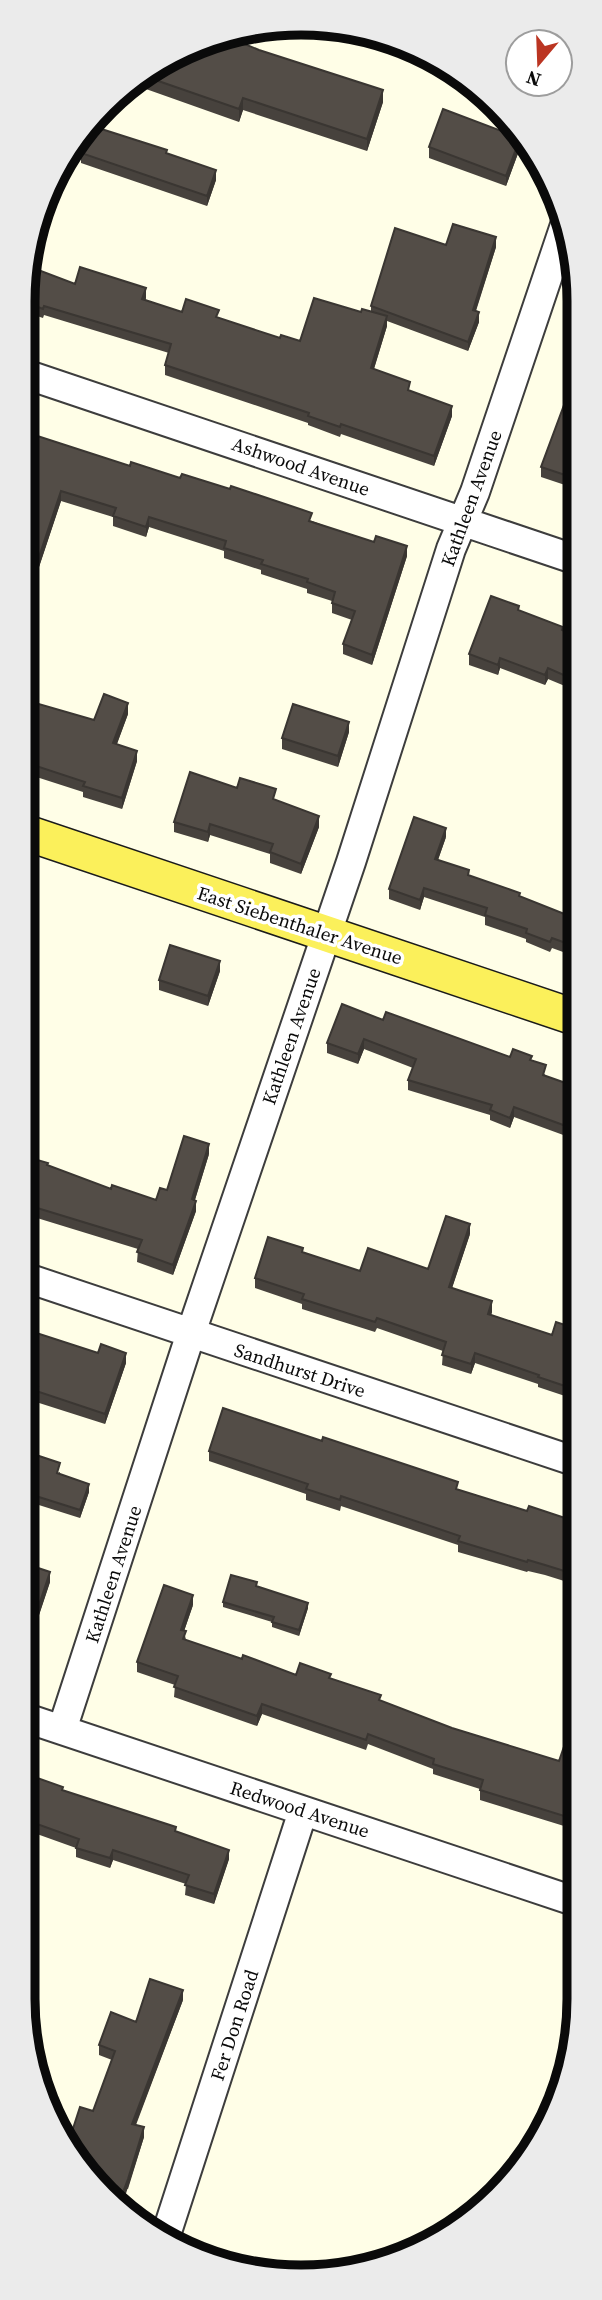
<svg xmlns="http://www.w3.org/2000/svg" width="602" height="2300" font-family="'Source Serif 4',serif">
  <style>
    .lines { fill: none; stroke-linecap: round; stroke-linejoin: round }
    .minor-casing { stroke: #3d3d3d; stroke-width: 32 }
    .major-casing { stroke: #1b1b1b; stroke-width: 38 }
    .minor { stroke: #fff; stroke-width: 28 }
    .major { stroke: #fbf05b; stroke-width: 35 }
    .wall { fill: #47423d }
    .shaded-wall { fill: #3a3632 }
    .building { fill: #534d47; stroke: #3a3632; stroke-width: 2 }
    .labels { text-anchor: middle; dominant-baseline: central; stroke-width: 7; stroke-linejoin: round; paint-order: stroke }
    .street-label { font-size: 19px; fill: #0a0a0a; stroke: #fff }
    .rim { fill: none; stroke: #0a0a0a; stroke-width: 9 }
  </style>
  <rect width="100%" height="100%" fill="#fffee7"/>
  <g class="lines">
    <g class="minor-casing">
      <path id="minor" d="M25,374L577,560
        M24,1277L577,1462
        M23,1717L577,1902
        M62,1730L191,1333L351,862L451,549L475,492L565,225
        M165,2238L303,1811"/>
    </g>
    <g class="major-casing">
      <path id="major" d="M24,832L577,1018"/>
    </g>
    <use href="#minor" class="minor"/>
    <use href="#major" class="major"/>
  </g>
  <path class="wall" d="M223,35L383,102L367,151L243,110L239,122L129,83L132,80Z
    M429,147L520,148L506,186L429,158Z
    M81,153H167L216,180L207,206L81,163Z
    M446,245L496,247L476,311L479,322L468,351L387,321V326L374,369L452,416L434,466L341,434L340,437L308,425V423L165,375V365L169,353L44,315L43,318L25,312V265L75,284L146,298L145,300L182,312L219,318L280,338L300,341L361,312L371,311V306Z
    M577,401V489L541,477V467Z
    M25,432L130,466L312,521L407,556L372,665L343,654V644L352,620L332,613V601L307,593V589L261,574V570L224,558V551L149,527L146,537L113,526V517L61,501L36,576L25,572Z
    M519,611L577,636V691L548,679L545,685L500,668L498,675L469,665V654Z
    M25,700L94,720L128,714L117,744L137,761L122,809L83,797V792L24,773Z
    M349,732L338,767L282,749V738Z
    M276,800L319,827L301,874L270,863V854L210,835L208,842L174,832V822Z
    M446,837L438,860L469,875L520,897L577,919V957L552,948L550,952L526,942V939L485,925V917L424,897L420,910L389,899V889Z
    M220,971L208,1006L159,990V980Z
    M383,1020L510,1057L532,1060L546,1076L577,1087V1140L514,1117L510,1128L490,1120V1115L408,1090V1080L413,1068L364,1049L358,1064L327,1053V1043Z
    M209,1154L195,1200L196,1211L173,1275L137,1262L138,1249L24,1214V1156L111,1189L156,1200Z
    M470,1234L452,1288L492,1312L491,1315L552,1335L577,1329V1400L538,1387V1384L475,1363L471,1374L442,1365L443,1351L377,1328L375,1332L302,1309V1304L255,1288V1278L303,1252L360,1271L428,1269Z
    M24,1329L126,1363L105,1424L36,1402V1396L24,1392Z
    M209,1451L458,1490L527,1511L577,1522V1585L545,1575L528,1571L527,1572L458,1552V1545L341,1506L340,1511L306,1500V1494L209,1461Z
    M60,1472V1474L89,1492L80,1518L23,1500V1491Z
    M23,1563L50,1582L32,1636L23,1633Z
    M257,1586L308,1608L299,1636L272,1627V1622L223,1607V1602Z
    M193,1605L184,1631L186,1640L242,1659L296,1675L331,1679L381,1701L452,1728L559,1761L577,1709V1830L480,1800V1789L433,1774V1769L368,1744L366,1750L262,1714L257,1726L174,1697L175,1685L137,1672V1662Z
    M23,1773L63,1790L176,1831L229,1859L214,1904L185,1895L186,1884L113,1860L110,1868L76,1857V1848L23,1829Z
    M183,2000L136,2125L144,2137L128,2189L92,2183L68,2144L93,2111L112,2060L99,2055V2045L136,2022Z"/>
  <path class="shaded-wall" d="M383,90V102L367,151V139Z
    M243,98V110L239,122V109Z
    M520,138V148L506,186V176Z
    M216,170V180L207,206V196Z
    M496,237V247L473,319V310Z
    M146,288V298L142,309V299Z
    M479,312V322L468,351V342Z
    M387,316V326L371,378V368Z
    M452,406V416L434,466V456Z
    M61,491V501L36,576V566Z
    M149,517V527L146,537V527Z
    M407,546V556L372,665V655Z
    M500,658V668L498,675V665Z
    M548,668V679L545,685V675Z
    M128,703V714L113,754V743Z
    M349,722V732L338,767V756Z
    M137,751V761L122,809V798Z
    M319,816V827L301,874V864Z
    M210,824V835L208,842V832Z
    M446,828V837L435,868V859Z
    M424,888V897L420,910V900Z
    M220,961V971L208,1006V996Z
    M364,1039V1049L358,1064V1054Z
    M514,1107V1117L510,1128V1118Z
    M209,1144V1154L192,1209V1199Z
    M196,1201V1211L173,1275V1265Z
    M470,1224V1234L449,1297V1287Z
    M492,1301V1312L488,1324V1314Z
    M126,1353V1363L105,1424V1414Z
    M475,1353V1363L471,1374V1364Z
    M89,1484V1492L80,1518V1510Z
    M50,1572V1582L32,1636V1626Z
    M193,1595V1605L181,1640V1630Z
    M308,1603V1608L299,1636V1630Z
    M262,1704V1714L257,1726V1716Z
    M113,1850V1860L110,1868V1858Z
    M229,1850V1859L214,1904V1894Z
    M183,1990V2000L132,2134V2124Z
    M144,2127V2137L122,2206L119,2203Z"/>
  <path class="building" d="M223,35L259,50L383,90L367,139L243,98L239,109L141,75Z
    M443,109L520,138L506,176L429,147Z
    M92,126L167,150L166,153L216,170L207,196L81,153Z
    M453,224L496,237L473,310L479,312L468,342L371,306L395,228L446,245Z
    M25,265L75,284L80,267L146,288L142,299L182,312L186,299L219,310L216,317L280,338L281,335L300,341L314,298L361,312L362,309L387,316L371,368L410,382L408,390L452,406L434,456L341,424L340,427L308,416L309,413L165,365L171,344L44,306L43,309L25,302Z
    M567,397L577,401V479L541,467Z
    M25,432L130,466L131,462L180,478L182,474L230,489L231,486L312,513L309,521L374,542L376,536L407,546L372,655L343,644L355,611L332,603L335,592L307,582L308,579L261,564L263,560L224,548L226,541L149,517L146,527L113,516L116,508L61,491L36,566L25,562V497L28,486L25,485Z
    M491,596L519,606L518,610L563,627L562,630L577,636V681L548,668L545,675L500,658L498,665L469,654Z
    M104,694L128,703L113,743L137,751L122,798L83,786L85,782L24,762L25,700L94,720Z
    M293,704L349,722L338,756L282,738Z
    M190,772L237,788L240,778L276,789L273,799L319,816L301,864L270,852L273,844L210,824L208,832L174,822Z
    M414,817L446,828L435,859L469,870L468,875L520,893L519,896L577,919V947L552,938L550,942L526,933L527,929L485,915L487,908L424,888L420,900L389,889Z
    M170,945L220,961L208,996L159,980Z
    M342,1004L383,1020L386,1012L510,1057L513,1049L532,1056L530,1060L546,1065L543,1075L577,1087V1130L514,1107L510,1118L490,1110L492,1105L408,1080L416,1059L364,1039L358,1054L327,1043Z
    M184,1136L209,1144L192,1199L196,1201L173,1265L137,1252L142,1240L24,1204V1156L48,1163L47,1165L111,1189L112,1185L156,1200L160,1188L167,1190Z
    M446,1216L470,1224L449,1287L492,1301L488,1314L552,1335L556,1322L577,1329V1390L538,1377L539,1375L475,1353L471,1364L442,1355L446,1342L377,1318L375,1322L302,1299L304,1294L255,1278L268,1237L303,1248L302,1252L360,1271L368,1248L428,1269Z
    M24,1329L98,1353L101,1344L126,1353L105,1414L36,1391L38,1387L24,1382Z
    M223,1408L322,1441L323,1437L458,1482L456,1489L527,1511L529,1506L577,1522V1575L545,1565L528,1560L527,1562L458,1541L460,1536L341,1496L340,1500L306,1489L308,1484L209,1451Z
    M36,1455L60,1463L57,1473L89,1484L80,1510L23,1492Z
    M23,1563L50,1572L32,1626L23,1623Z
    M231,1575L257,1582L256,1586L308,1603L299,1630L272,1622L274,1617L223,1602Z
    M164,1585L193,1595L181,1630L186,1631L183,1639L242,1659L243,1655L296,1675L300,1663L331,1674L329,1678L381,1695L379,1700L452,1728L559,1761L577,1709V1820L480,1790L483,1780L433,1764L434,1759L368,1734L366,1740L262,1704L257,1716L174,1687L178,1676L137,1662Z
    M23,1773L63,1787L62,1790L176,1827L175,1831L229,1850L214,1894L185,1885L189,1875L113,1850L110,1858L76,1848L79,1839L23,1819Z
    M150,1979L183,1990L132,2124L144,2127L128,2179L119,2203L92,2183L71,2149L72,2146L68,2144L80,2107L93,2111L115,2051L99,2045L111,2012L136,2022Z"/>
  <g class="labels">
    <g class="street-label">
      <text transform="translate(301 466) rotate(19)">Ashwood Avenue</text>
      <text transform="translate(471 498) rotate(-70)">Kathleen Avenue</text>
      <text transform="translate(300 925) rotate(18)">East Siebenthaler Avenue</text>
      <text transform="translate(291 1036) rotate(-71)">Kathleen Avenue</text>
      <text transform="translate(300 1370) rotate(18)">Sandhurst Drive</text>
      <text transform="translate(113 1574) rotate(-72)">Kathleen Avenue</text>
      <text transform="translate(300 1809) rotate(18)">Redwood Avenue</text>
      <text transform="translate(234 2025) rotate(-72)">Fer Don Road</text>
    </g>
  </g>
  <path d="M0 0H602V2300H0ZM301 35H301A266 266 0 0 1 567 301V1999A266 266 0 0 1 301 2265H301A266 266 0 0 1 35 1999V301A266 266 0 0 1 301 35Z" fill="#ebebeb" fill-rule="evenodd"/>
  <path class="rim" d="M301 35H301A266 266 0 0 1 567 301V1999A266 266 0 0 1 301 2265H301A266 266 0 0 1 35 1999V301A266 266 0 0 1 301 35Z"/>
  <g transform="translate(539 63) rotate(199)"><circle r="33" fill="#ffffff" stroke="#9d9d9d" stroke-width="2"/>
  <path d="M0-5L12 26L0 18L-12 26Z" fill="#bb3522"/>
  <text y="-10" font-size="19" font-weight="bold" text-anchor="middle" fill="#0a0a0a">N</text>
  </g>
</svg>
